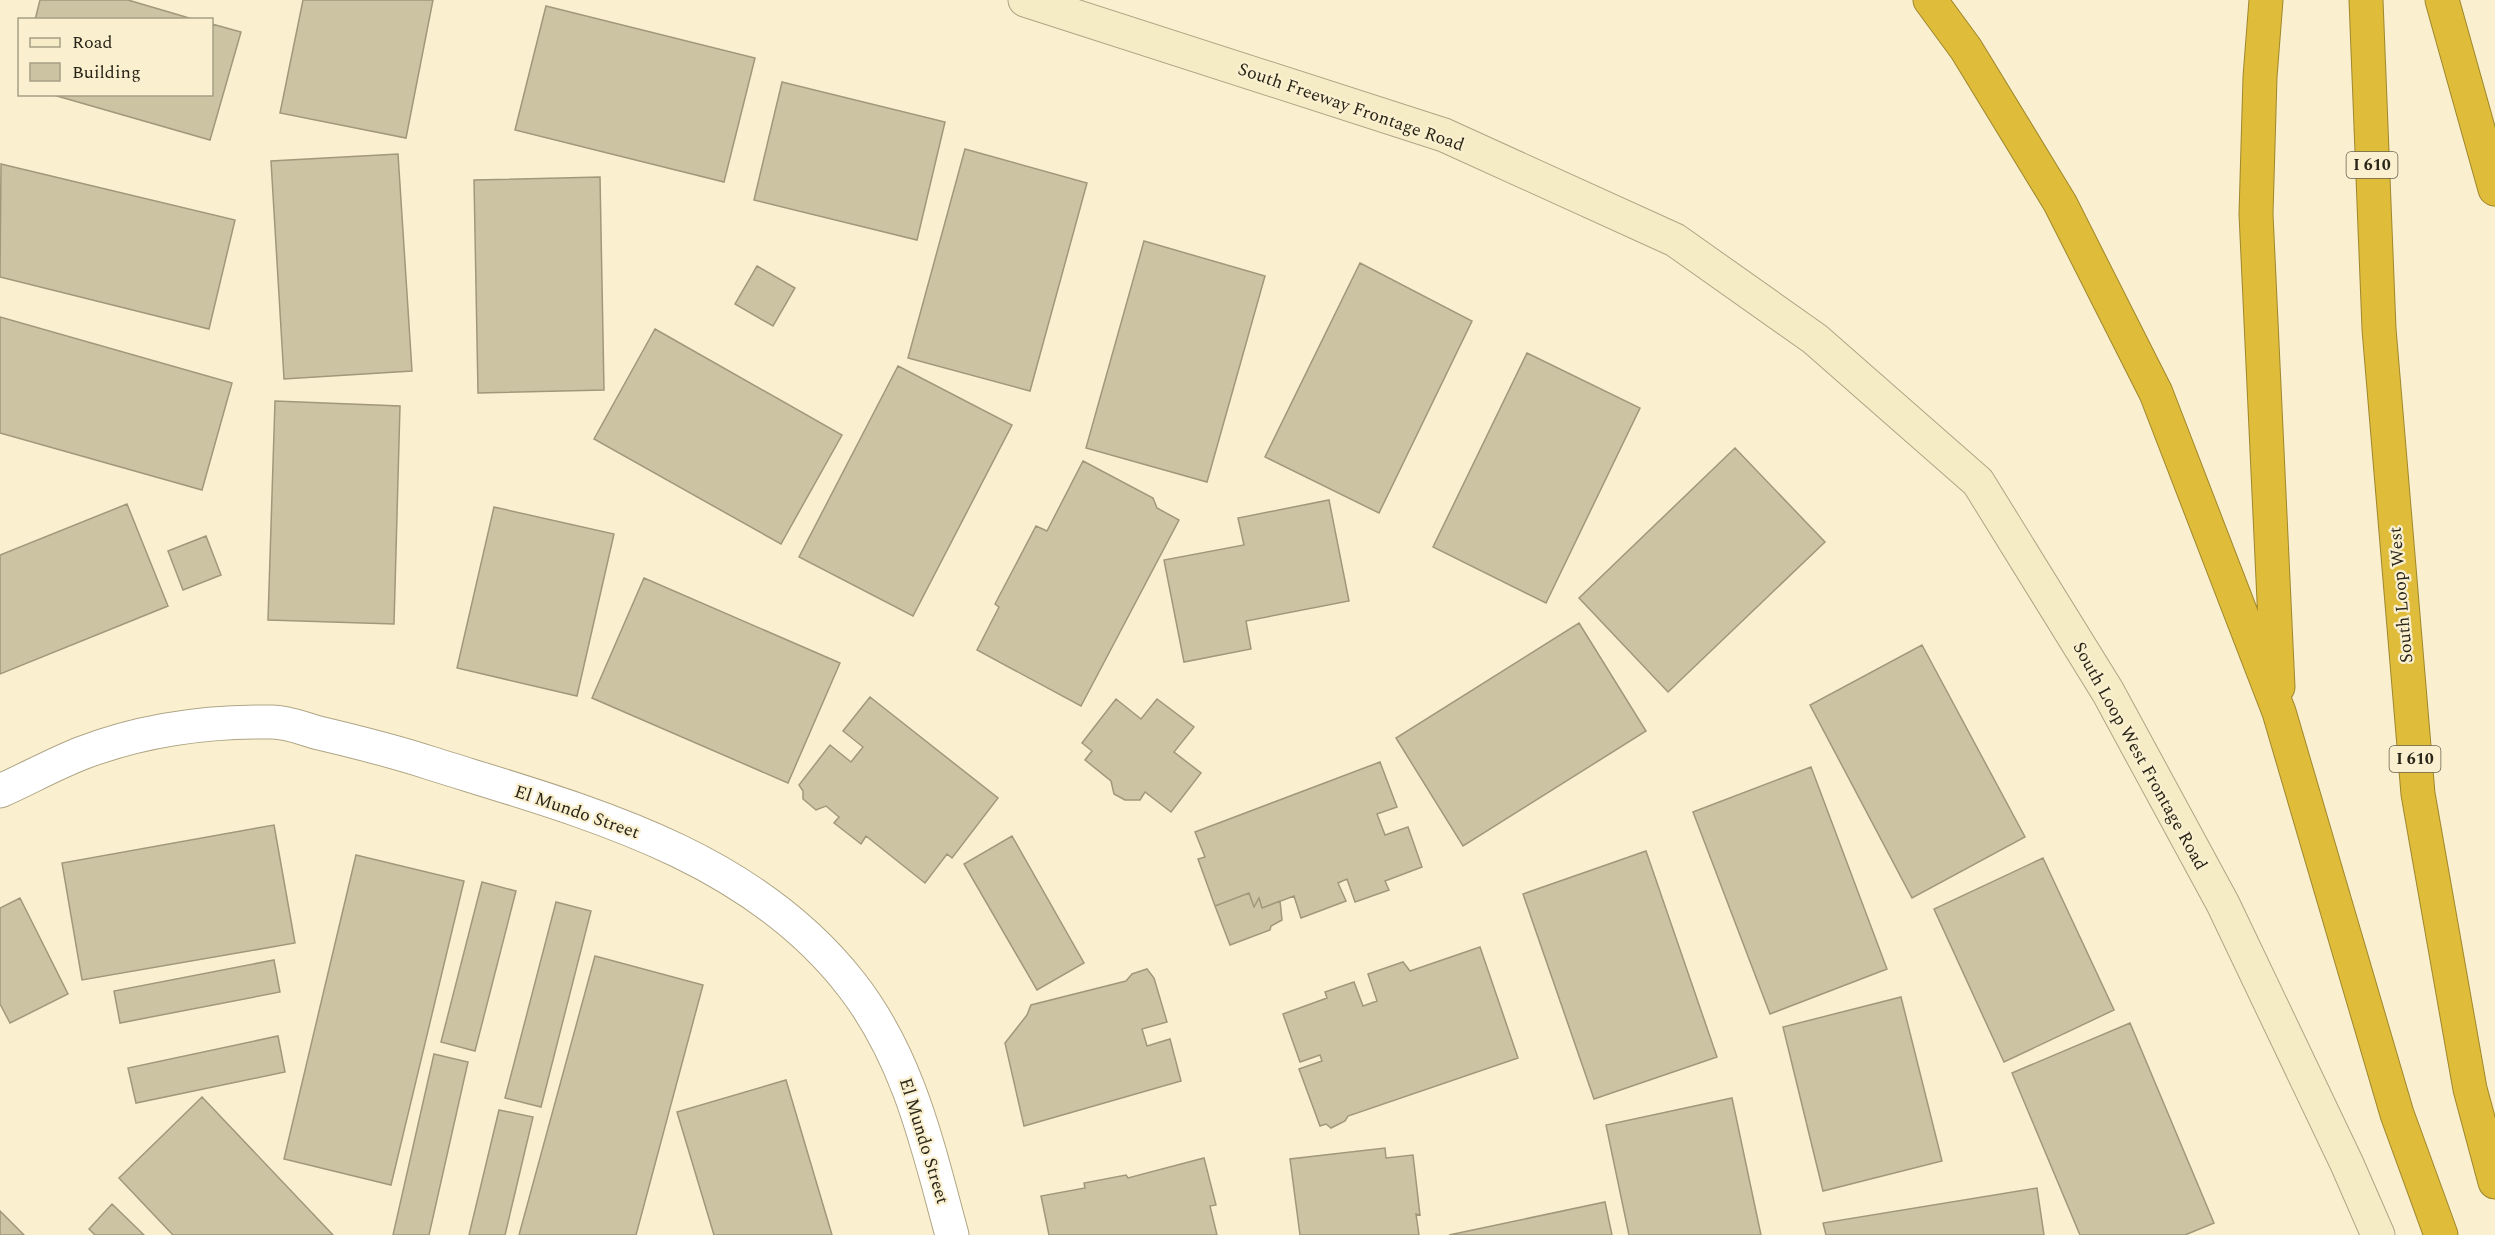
<svg xmlns="http://www.w3.org/2000/svg" width="2495" height="1235" font-family="Spectral,serif">
  <style>
    .building { fill: #ccc3a3; stroke: #a19879; stroke-width: 1.5 }
    .lines { fill: none; stroke-linecap: round; stroke-linejoin: round }
    .street-casing { stroke: #afa586; stroke-width: 35 }
    .secondary-casing { stroke: #afa586; stroke-width: 35 }
    .highway-casing { stroke: #9f872e; stroke-width: 35 }
    .street { stroke: #fff; stroke-width: 33 }
    .secondary { stroke: #f5ebc4; stroke-width: 33 }
    .highway { stroke: #dfbc3a; stroke-width: 33 }
    .labels { text-anchor: middle; dominant-baseline: central; stroke-width: 4.5; stroke-linejoin: round; paint-order: stroke }
    .shield { fill: #faf0cf; stroke: #68624f; stroke-width: 1.5 }
    .shield-label { font-size: 16px; font-weight: bold; fill: #292518 }
    .street-label { font-size: 18px; fill: #292518; stroke: #faf0cf }
  </style>
  <rect width="100%" height="100%" fill="#faf0cf"/>
  <path class="building" d="M40,0H128L196,20H35Z
    M303,0H433L406,138L280,113Z
    M546,6L755,58L724,182L515,130Z
    M212,24L241,32L210,140L50,94H212Z
    M782,82L945,122L917,240L754,200Z
    M965,149L1087,183L1030,391L908,358Z
    M398,154L412,371L284,379L271,161Z
    M1,164L235,220L209,329L0,277Z
    M600,177L604,390L478,393L474,180Z
    M1144,241L1265,276L1207,482L1086,448Z
    M1360,263L1472,321L1379,513L1265,457Z
    M757,266L795,288L773,326L735,304Z
    M0,317L232,383L202,490L0,433Z
    M655,329L842,435L781,544L594,439Z
    M1527,353L1640,408L1546,603L1433,547Z
    M898,366L1012,425L913,616L799,557Z
    M275,401L400,406L394,624L268,620Z
    M1735,448L1825,542L1668,692L1579,598Z
    M1083,461L1153,498L1157,508L1179,520L1081,706L977,650L999,607L995,604L1036,526L1047,531Z
    M1329,500L1349,601L1246,621L1251,649L1184,662L1164,560L1244,545L1238,518Z
    M127,504L168,606L0,674V555Z
    M494,507L614,534L577,696L457,668Z
    M206,536L221,575L183,590L168,551Z
    M644,578L840,663L788,783L592,698Z
    M1579,623L1646,731L1463,846L1396,738Z
    M1922,645L2025,837L1912,898L1810,705Z
    M870,697L998,798L952,858L947,854L925,883L866,836L861,844L834,823L839,817L826,806L816,810L803,799V791L799,785L830,745L851,762L863,747L843,731Z
    M1116,699L1141,719L1157,699L1194,727L1174,752L1201,773L1171,812L1145,792L1140,800H1125L1114,794L1111,781L1085,760L1092,751L1082,743Z
    M1380,762L1397,807L1377,814L1385,835L1408,827L1422,867L1385,881L1389,890L1355,902L1347,879L1338,883L1346,901L1301,918L1294,896L1262,908L1259,898L1254,907L1249,893L1215,906L1198,859L1205,857L1195,832Z
    M1811,767L1887,969L1770,1014L1693,812Z
    M274,825L295,943L82,980L62,863Z
    M1012,836L1084,963L1037,990L964,864Z
    M1646,851L1717,1057L1594,1099L1523,894Z
    M356,855L464,881L391,1185L284,1159Z
    M2043,858L2114,1010L2004,1062L1934,909Z
    M482,882L516,891L475,1051L441,1042Z
    M1249,893L1254,907L1259,898L1262,908L1280,901L1282,920L1271,926L1270,930L1230,945L1215,906Z
    M20,898L68,994L10,1023L0,1004V908Z
    M556,902L591,911L541,1107L505,1098Z
    M1480,947L1518,1058L1348,1116L1345,1121L1331,1128L1326,1124L1320,1126L1299,1069L1322,1061L1320,1055L1300,1062L1283,1014L1327,998L1325,992L1354,982L1363,1006L1377,1001L1368,974L1403,962L1410,971Z
    M595,956L703,985L636,1235H519Z
    M274,960L280,992L120,1023L114,991Z
    M1147,969L1154,978L1167,1022L1142,1029L1147,1046L1170,1039L1181,1081L1024,1126L1005,1043L1027,1015L1031,1005L1126,981L1132,974Z
    M1901,997L1942,1161L1823,1191L1783,1027Z
    M2130,1023L2214,1223L2185,1235H2080L2012,1073Z
    M278,1036L285,1072L136,1103L128,1068Z
    M434,1054L468,1062L429,1235H393Z
    M786,1080L832,1235H714L677,1112Z
    M202,1097L333,1235H173L119,1178Z
    M1732,1098L1761,1235H1629L1606,1125Z
    M499,1110L533,1117L505,1235H469Z
    M1385,1148L1386,1158L1413,1155L1420,1215L1416,1214L1419,1235H1300L1290,1159Z
    M1204,1158L1216,1205L1210,1206L1217,1235H1049L1041,1196L1085,1188L1084,1183L1126,1175L1128,1178Z
    M2037,1188L2044,1235H1826L1823,1223Z
    M1605,1202L1612,1235H1449Z
    M112,1204L144,1235H95L89,1229Z
    M0,1211L24,1235H0Z"/>
  <g class="lines">
    <g class="street-casing">
      <path id="street" d="M0,791C27,779 54,764 82,753C142,730 208,721 272,722C288,722 304,729 319,733C357,742 394,751 430,763C583,811 748,852 851,984C909,1058 928,1147 952,1235"/>
    </g>
    <g class="secondary-casing">
      <path id="secondary" d="M1025,0L1444,135L1675,240L1815,339L1978,482L2108,692L2223,904L2347,1164L2378,1235"/>
    </g>
    <g class="highway-casing">
      <path id="highway" d="M1930,0L1966,49L2060,203L2156,393L2279,712L2397,1114L2441,1235
        M2266,0L2260,77L2256,214L2278,687
        M2366,0L2379,329L2418,794L2470,1089L2495,1182
        M2442,0L2495,189"/>
    </g>
    <use href="#street" class="street"/>
    <use href="#secondary" class="secondary"/>
    <use href="#highway" class="highway"/>
  </g>
  <g class="labels">
    <g class="shield">
      <rect x="2346.5" y="152" width="51" height="26" rx="4.5"/>
      <rect x="2389.5" y="746" width="51" height="26" rx="4.5"/>
    </g>
    <g class="shield-label">
      <text x="2372" y="165">I 610</text>
      <text x="2415" y="759">I 610</text>
    </g>
    <g class="street-label">
      <text transform="translate(1351 107) rotate(19)">South Freeway Frontage Road</text>
      <text transform="translate(2401 595) rotate(-95)">South Loop West</text>
      <text transform="translate(2140 756) rotate(61)">South Loop West Frontage Road</text>
      <text transform="translate(577 812) rotate(19)">El Mundo Street</text>
      <text transform="translate(924 1141) rotate(73)">El Mundo Street</text>
    </g>
  </g>
  <rect x="18" y="18" width="195" height="78" fill="#faf0cf" stroke="#a69f86" stroke-width="1.5"/>
  <rect x="30" y="38" width="30" height="9" fill="#f5ebc4" stroke="#a69f86" stroke-width="1.5"/>
  <text x="72" y="48" font-size="18" fill="#292518">Road</text>
  <rect x="30" y="63" width="30" height="18" fill="#ccc3a3" stroke="#a69f86" stroke-width="1.5"/>
  <text x="72" y="78" font-size="18" fill="#292518">Building</text>
</svg>
